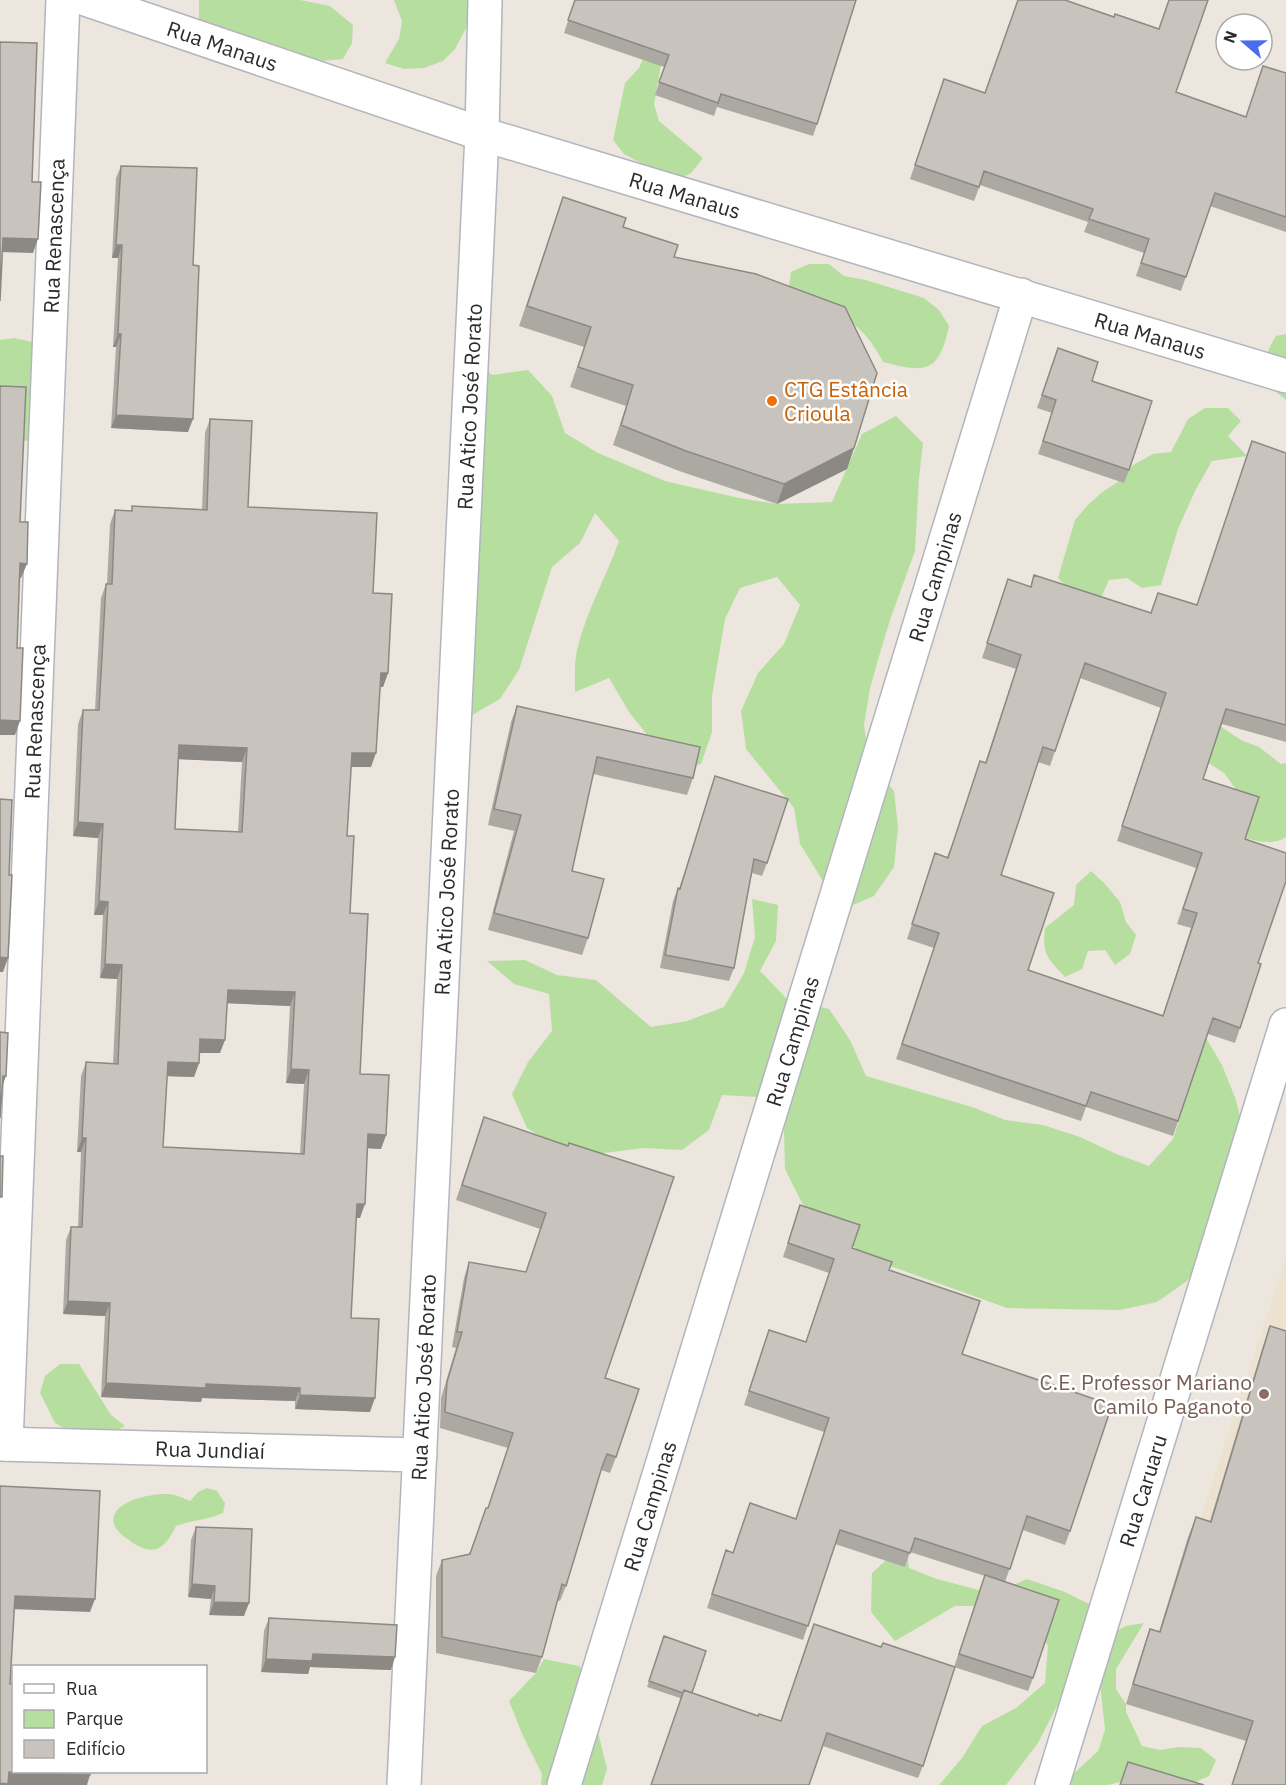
<svg xmlns="http://www.w3.org/2000/svg" width="1286" height="1785" font-family="'IBM Plex Sans',sans-serif">
  <style>
    .education { fill: #ece2cf }
    .green { fill: #b6df9f }
    .lines { fill: none; stroke-linecap: round; stroke-linejoin: round }
    .minor-casing { stroke: #b2b5be; stroke-width: 36 }
    .minor { stroke: #fff; stroke-width: 33 }
    .wall { fill: #aca9a3; fill-rule: evenodd }
    .shaded-wall { fill: #8c8984 }
    .building { fill: #c8c4bd; stroke: #8c8984; stroke-width: 1.5; fill-rule: evenodd }
    .food-dot { fill: #e8710a; stroke: #fff; stroke-width: 2 }
    .education-dot { fill: #8d6e63; stroke: #fff; stroke-width: 2 }
    .labels { text-anchor: middle; dominant-baseline: central; stroke-width: 5; stroke-linejoin: round; paint-order: stroke }
    .street-label { font-size: 21px; fill: #2b2b2b; stroke: #fff }
    .food-label { font-size: 21px; fill: #c56008; stroke: #fff; text-anchor: start }
    .education-label { font-size: 21px; fill: #785e54; stroke: #fff; text-anchor: end }
  </style>
  <rect width="100%" height="100%" fill="#ece6df"/>
  <path class="education" d="M1286,1256V1560L1196,1532Z"/>
  <path class="green" d="M199,0H300L330,6L353,25L352,43L343,59L323,61L213,33L199,20Z
    M394,0H479L472,17L455,49L443,61L424,68L404,69L385,63L399,39L402,21Z
    M646,52L662,59L654,104L659,121L703,158L691,173L674,181L624,154L613,140L625,83L639,68Z
    M809,264H829L844,276L866,280L924,298L939,310L949,326C939,372 927,374 883,362C860,317 832,310 788,292L791,272Z
    M1286,334V400C1258,379 1259,364 1276,336Z
    M14,338L33,342V440L13,442L0,436V340Z
    M483,367L492,375L528,370L552,396L565,433L598,453L665,481L739,498L777,504L832,502L862,434L896,416L923,443L919,478L915,551L890,620L880,653L870,689L864,725L869,761L894,791L898,827L894,867L874,896L841,910L800,844L794,808L746,749L741,711L758,673L784,644L800,605L777,577L740,588L725,619L712,696V732L701,764L666,775L652,741L629,712L609,678L575,692C575,679 574,663 577,650C586,612 606,577 619,541L595,513L580,543L552,567L519,670L500,699L467,718Z
    M1205,408H1228L1241,421L1228,436L1247,456L1212,461L1195,491L1178,529L1161,585L1142,588L1127,578L1109,580L1100,600L1071,591L1058,578L1075,520L1086,507L1101,493L1122,479L1133,465L1153,454L1171,452L1188,419Z
    M1217,724L1241,740L1259,747L1281,764L1286,763V837C1273,846 1256,841 1242,837L1235,788L1224,773L1207,762Z
    M1091,871L1105,884L1120,902L1126,922L1136,935L1130,954L1115,965L1105,950L1088,951L1082,969L1065,977C1047,958 1042,955 1045,928L1074,905L1076,885Z
    M752,899L778,905L776,941L760,971L786,998L829,1009L850,1040L866,1076L972,1107L1005,1120L1043,1125L1080,1137L1114,1153L1149,1166L1173,1139L1206,1038L1222,1065L1236,1100L1245,1138L1208,1250L1187,1281L1157,1302L1120,1310L1007,1308L868,1258L838,1235L802,1203L785,1169L784,1130L757,1097L722,1095L709,1130L682,1150L644,1148L564,1158L557,1148L527,1128L512,1094L528,1062L552,1031L549,994L514,984L487,961L525,960L557,975L596,980L651,1027L687,1021L724,1007L744,973L755,937Z
    M60,1364H79L111,1415L125,1426L106,1436L71,1432L55,1423L40,1393L45,1376Z
    M207,1488L217,1491L225,1503L223,1513C208,1520 192,1520 176,1526C163,1553 151,1557 126,1538C122,1535 116,1530 114,1524C108,1501 152,1493 168,1494C175,1494 183,1498 190,1501L198,1492Z
    M906,1542L909,1568L937,1579L994,1594L1027,1579L1065,1592L1097,1608L1071,1679L1038,1743L1006,1785H939L962,1758L982,1726L1016,1708L1045,1683L1048,1645L1021,1619L991,1606H955L895,1641L871,1612L872,1573Z
    M1144,1623L1116,1669V1689L1126,1704V1712L1142,1746L1160,1750L1179,1747L1201,1748L1216,1760L1209,1776L1193,1783L1132,1785L1120,1782L1108,1785H1065L1069,1778L1098,1751L1105,1730L1099,1674L1109,1635L1126,1626Z
    M544,1659L579,1666L602,1697L598,1732L607,1769L602,1785H541L542,1774L523,1736L509,1701L536,1673Z"/>
  <g class="lines">
    <g class="minor-casing">
      <g id="minor">
        <path id="s1" d="M88,0L482,134L1286,376"/>
        <path id="s2" d="M0,1444L420,1455"/>
        <path id="s3" d="M6,1444L63,0"/>
        <path id="s4" d="M404,1785L482,134L485,0"/>
        <path id="s5" d="M564,1785L1021,295"/>
        <path id="s6" d="M1052,1785L1286,1025"/>
      </g>
    </g>
    <use href="#minor" class="minor"/>
  </g>
  <path class="wall" d="M575,0L817,124L813,136L717,107L714,116L655,95L664,67L564,33Z
    M1286,73V232L1210,206L1181,291L1136,276L1144,253L1084,232L1088,222L980,185L974,201L910,179L944,79L985,93L1176,92L1246,117Z
    M121,166L193,265L188,432L111,428L116,347H113L118,258H112L116,178Z
    M563,197L623,227L674,257L854,448L847,469L777,504L679,471L613,445L626,406L570,387L584,347L519,326Z
    M1058,348L1129,470L1124,483L1038,454L1052,413L1037,408Z
    M210,419L248,507L373,593L388,673L383,687H380L371,767H351L347,836L350,913L360,1074L386,1135L381,1149L368,1148L360,1218H356L351,1318L370,1412L295,1409V1401L202,1398L201,1402L101,1397L105,1316L63,1314L66,1240L71,1227H78L81,1152H77L81,1076L86,1062L113,1063L117,979L100,978L103,915H94L98,838L73,836L78,724L83,710H95L101,598L106,584H107L110,524L115,510L131,511L132,506L202,509L205,433ZM179,759L242,762L238,832L175,829ZM227,1003L290,1006L286,1083L304,1084L300,1154L163,1147L167,1076L194,1077L199,1063V1053H220Z
    M1286,453V742L1222,724L1203,779L1245,839L1258,963L1240,1028L1235,1043L1208,1034L1173,1136L1086,1107L1081,1121L896,1059L934,948L907,939L935,853L947,857L985,763L1016,669L982,658L1003,594L1030,587L1034,575L1151,613L1197,605ZM1080,678L1161,708L1117,841L1196,868L1177,924L1191,928L1163,1015L1028,970L1001,875L1038,762L1050,766Z
    M517,706L693,778L687,795L593,774L572,871L588,938L582,955L488,930L514,831L488,825L511,722Z
    M715,776L767,863L762,876L752,873L734,968L729,981L660,968L673,901L678,888L679,889Z
    M484,1117L568,1146L605,1378L616,1457L610,1473L601,1470L566,1586L560,1601L557,1600L542,1657L536,1673L436,1653V1576L442,1560L469,1554L488,1508L508,1448L440,1428L441,1398L456,1348L452,1347L464,1278L469,1262L526,1272L540,1229L456,1200Z
    M800,1205L852,1248L889,1270L962,1354L1070,1531L1065,1545L1023,1530L1005,1582L1033,1678L1028,1691L954,1667L985,1576L910,1552L905,1567L835,1544L803,1640L707,1608L726,1550L733,1553L796,1519L824,1432L744,1405L769,1330L806,1342L829,1273L783,1257Z
    M1270,1326L1286,1785H1232L1246,1741L1126,1704L1143,1649L1150,1629L1159,1632L1188,1537L1196,1517L1210,1521L1263,1346Z
    M196,1527L244,1616L209,1615L211,1599L188,1597L191,1540Z
    M269,1618L391,1670L310,1667L308,1674L261,1672L264,1631Z
    M664,1636L692,1693L758,1716L781,1721L809,1637L923,1766L918,1778L647,1687Z"/>
  <path class="shaded-wall" d="M3,238L38,239L33,253L0,252Z
    M116,245H122L118,258H112Z
    M118,334H121L116,347H113Z
    M116,415L193,419L188,432L111,428Z
    M854,448L847,469L777,504L784,484Z
    M20,563L27,564L21,578H15Z
    M381,673H388L383,687H376Z
    M0,720L20,721L15,735H0Z
    M179,745L247,748L242,762L174,759Z
    M352,753H376L371,767H347Z
    M78,822L103,824L98,838L73,836Z
    M99,901L108,902L103,915H94Z
    M0,957L8,958L3,972H0Z
    M105,964L122,965L117,979L100,978Z
    M228,990L295,992L290,1006L223,1003Z
    M200,1039L225,1040L220,1053H195Z
    M168,1062L199,1063L194,1077L163,1076Z
    M291,1069L309,1070L304,1084L286,1083Z
    M3,1076H6L1,1090Z
    M368,1134L386,1135L381,1149L363,1148Z
    M82,1138H86L81,1152H77Z
    M357,1204H365L360,1218H352Z
    M68,1301L110,1303L105,1316L63,1314Z
    M106,1383L206,1384L300,1388L295,1401L202,1398L201,1402L101,1397Z
    M300,1395L375,1398L370,1412L295,1409Z
    M192,1584L215,1586L211,1599L188,1597Z
    M15,1596L95,1599L90,1612L11,1609Z
    M214,1602L249,1603L244,1616L209,1615Z
    M313,1654L395,1657L391,1670L310,1667L308,1674L261,1672L266,1659Z
    M9,1772L90,1775L87,1785H0V1783Z"/>
  <path class="building" d="M575,0H856L817,124L721,94L718,103L659,82L669,55L568,20Z
    M1018,0H1065L1114,17L1115,14L1159,29L1169,0H1208L1176,92L1246,117L1263,66L1286,73V217L1215,193L1186,277L1141,263L1149,239L1089,219L1093,209L984,171L979,187L915,165L944,79L985,93Z
    M0,42L37,43L32,182H41L38,239L3,238L0,301Z
    M121,166L197,168L193,265L199,266L193,419L116,415L121,334H118L122,245H116Z
    M563,197L626,218L623,227L678,245L674,257L756,274L845,307L877,373L854,448L784,484L686,451L621,425L633,385L578,367L591,327L527,306Z
    M1058,348L1098,362L1092,381L1152,401L1129,470L1043,441L1056,400L1042,395Z
    M0,386L26,387L20,522H28L27,564L20,563L17,648H23L20,721L0,720Z
    M210,419L252,421L248,507L377,513L373,593L392,594L388,673H381L376,753H352L347,836H354L350,913L368,914L360,1074L389,1075L386,1135L368,1134L365,1204H357L351,1318L379,1319L375,1398L300,1395V1388L206,1384V1388L106,1383L110,1303L68,1301L71,1227H82L86,1138H82L86,1062L118,1064L122,965L105,964L108,902L99,901L103,824L78,822L83,710H99L106,584H112L115,510L132,511V506L207,510ZM179,745L247,748L242,832L175,829ZM228,990L295,992L291,1069L309,1070L304,1154L163,1147L168,1062L199,1063L200,1039L225,1040Z
    M1252,441L1286,453V725L1226,709L1203,779L1259,797L1245,839L1286,853V881L1258,963L1261,964L1240,1028L1213,1018L1178,1121L1091,1092L1086,1106L902,1044L939,933L912,924L935,853L948,858L980,761L986,763L1021,655L987,643L1008,579L1031,587L1034,575L1151,613L1158,593L1197,605ZM1085,663L1166,693L1122,826L1202,853L1183,909L1197,913L1163,1016L1028,970L1054,893L1001,875L1043,747L1055,751Z
    M517,706L700,747L693,778L597,757L572,871L604,879L588,938L494,913L521,815L494,809Z
    M715,776L788,799L767,863L754,859L734,968L665,955L678,888L680,889Z
    M0,799L12,800L9,875H12L8,958L0,957Z
    M0,1032L8,1033L6,1076H3L0,1118Z
    M484,1117L568,1146L569,1143L674,1177L605,1378L639,1389L616,1457L607,1454L602,1467L566,1586L562,1584L542,1657L442,1637V1560L470,1554L486,1508H488L513,1433L445,1412L447,1382L462,1332H457L469,1262L526,1272L546,1213L462,1185Z
    M0,1156H3L2,1197H0Z
    M800,1205L860,1225L852,1248L892,1262L889,1270L980,1301L962,1354L1112,1405L1070,1531L1027,1516L1010,1569L915,1538L910,1553L840,1530L808,1626L712,1594L726,1550L733,1553L750,1503L796,1519L829,1418L749,1391L769,1330L806,1342L834,1259L788,1243Z
    M1270,1326L1286,1331V1785H1232L1253,1721L1133,1684L1150,1629L1160,1632L1196,1517L1211,1522Z
    M0,1486L100,1491L95,1599L15,1596L10,1684H14V1772H90V1775L9,1772L8,1784L0,1783Z
    M196,1527L252,1529L249,1603L214,1602L215,1586L192,1584Z
    M985,1575L1059,1600L1033,1678L959,1654Z
    M269,1618L397,1625L395,1657L313,1654L312,1661L266,1659Z
    M814,1624L881,1647L883,1643L955,1667L923,1766L827,1733L809,1785H651L684,1690L758,1716L759,1714L781,1721Z
    M664,1636L706,1651L692,1693L684,1690L683,1693L649,1681Z
    M1128,1762L1204,1785H1120Z"/>
  <circle class="food-dot" cx="772" cy="401" r="6"/>
  <circle class="education-dot" cx="1264" cy="1394" r="6"/>
  <g class="labels">
    <g class="street-label">
      <text stroke="none"><textPath href="#s1" startOffset="142">Rua Manaus</textPath></text>
      <text stroke="none"><textPath href="#s1" startOffset="628">Rua Manaus</textPath></text>
      <text stroke="none"><textPath href="#s3" startOffset="1209">Rua Renascença</textPath></text>
      <text stroke="none"><textPath href="#s1" startOffset="1114">Rua Manaus</textPath></text>
      <text stroke="none"><textPath href="#s4" startOffset="1380">Rua Atico José Rorato</textPath></text>
      <text stroke="none"><textPath href="#s5" startOffset="1264">Rua Campinas</textPath></text>
      <text stroke="none"><textPath href="#s3" startOffset="723">Rua Renascença</textPath></text>
      <text stroke="none"><textPath href="#s4" startOffset="894">Rua Atico José Rorato</textPath></text>
      <text stroke="none"><textPath href="#s5" startOffset="778">Rua Campinas</textPath></text>
      <text stroke="none"><textPath href="#s4" startOffset="408">Rua Atico José Rorato</textPath></text>
      <text stroke="none"><textPath href="#s2" startOffset="210">Rua Jundiaí</textPath></text>
      <text stroke="none"><textPath href="#s6" startOffset="308">Rua Caruaru</textPath></text>
      <text stroke="none"><textPath href="#s5" startOffset="292">Rua Campinas</textPath></text>
    </g>
    <g class="food-label">
      <text x="784" y="389">CTG Estância<tspan x="784" dy="24">Crioula</tspan></text>
    </g>
    <g class="education-label">
      <text x="1252" y="1382">C.E. Professor Mariano<tspan x="1252" dy="24">Camilo Paganoto</tspan></text>
    </g>
  </g>
  <rect x="12" y="1665" width="195" height="108" fill="#ffffff" stroke="#aaaaaa" stroke-width="1.5"/>
  <rect x="24" y="1684" width="30" height="9" fill="#ffffff" stroke="#aaaaaa" stroke-width="1.5"/>
  <text x="66" y="1695" font-size="18" fill="#2b2b2b">Rua</text>
  <rect x="24" y="1710" width="30" height="18" fill="#b6df9f" stroke="#aaaaaa" stroke-width="1.5"/>
  <text x="66" y="1725" font-size="18" fill="#2b2b2b">Parque</text>
  <rect x="24" y="1740" width="30" height="18" fill="#c8c4bd" stroke="#aaaaaa" stroke-width="1.5"/>
  <text x="66" y="1755" font-size="18" fill="#2b2b2b">Edifício</text>
  <g transform="translate(1244 42) rotate(290)"><circle r="28" fill="#ffffff" stroke="#aaaaaa" stroke-width="1.5"/>
  <path d="M0-4.5L10 22L0 15L-10 22Z" fill="#4a6dee"/>
  <text y="-9" font-size="16" font-weight="bold" text-anchor="middle" fill="#2b2b2b">N</text>
  </g>
</svg>
